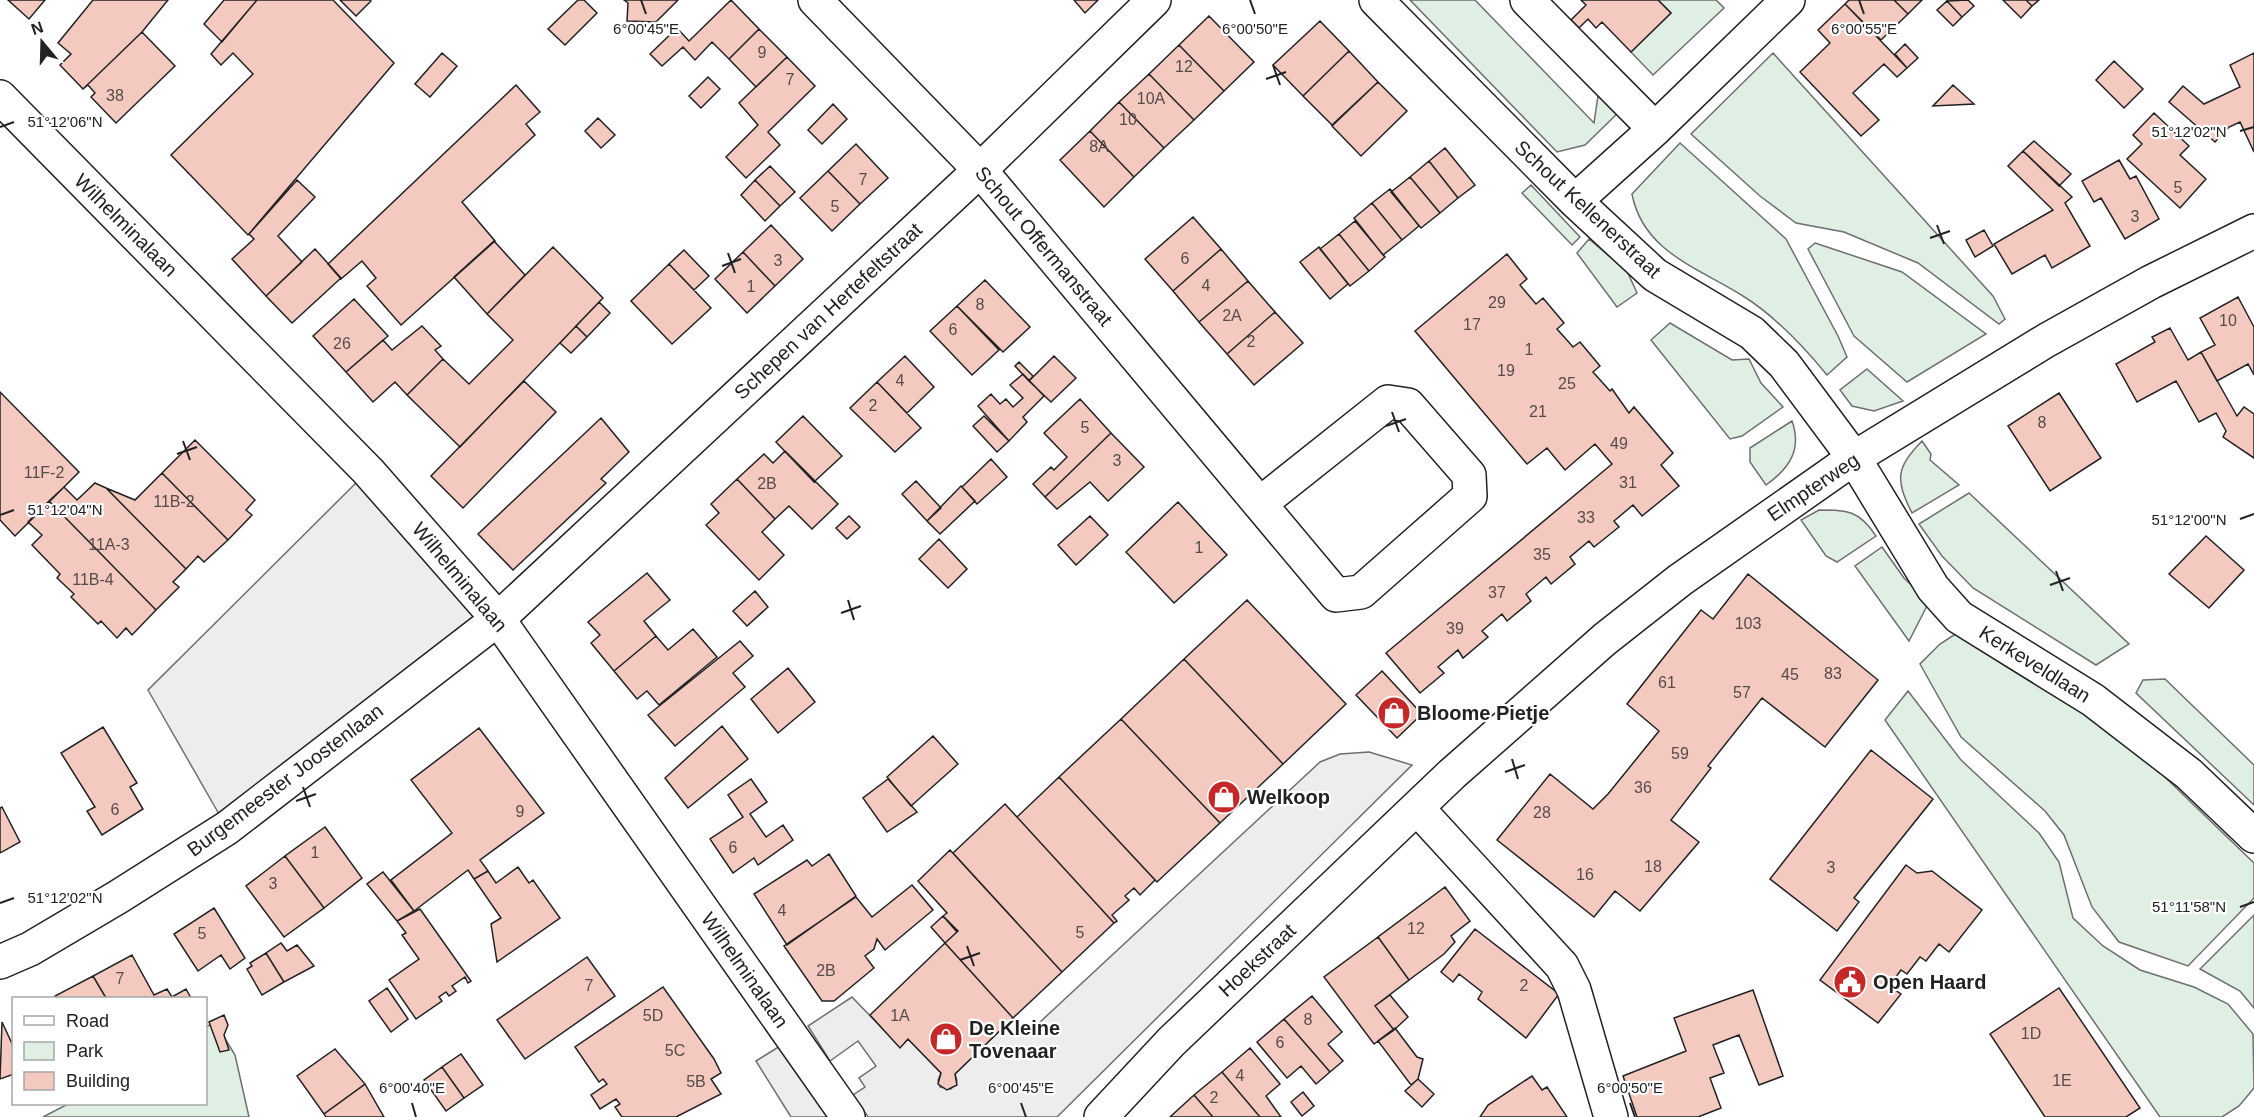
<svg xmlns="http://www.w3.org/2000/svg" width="2254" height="1117" font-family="Helvetica,sans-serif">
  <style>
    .green { fill: #e0efe3; stroke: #6f6f6f; stroke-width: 1.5 }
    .parking { fill: #ededed; stroke: #6f6f6f; stroke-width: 1.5 }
    .building { fill: #f3c9c0; stroke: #222; stroke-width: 1.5 }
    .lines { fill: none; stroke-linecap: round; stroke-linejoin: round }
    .street-casing { stroke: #222; stroke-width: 36 }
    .secondary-casing { stroke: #222; stroke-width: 36 }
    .street { stroke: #fff; stroke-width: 33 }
    .secondary { stroke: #fff; stroke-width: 33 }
    .ticks { fill: none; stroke: #222; stroke-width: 2 }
    .labels { text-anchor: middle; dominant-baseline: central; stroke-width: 4.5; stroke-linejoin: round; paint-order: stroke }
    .number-label { font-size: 16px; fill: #564c4a }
    .street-label { font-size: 20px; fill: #222; stroke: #fff }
    .poi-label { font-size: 20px; font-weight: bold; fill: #222; stroke: #fff; text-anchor: start }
    .ticks-label { font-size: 15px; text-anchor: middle; fill: #222; stroke: #fff; stroke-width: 4.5; stroke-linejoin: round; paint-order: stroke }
  </style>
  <rect width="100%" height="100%" fill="#fff"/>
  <path class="green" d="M1410,0H1475L1594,123L1599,89L1621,110L1585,145L1557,152Z
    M1658,0H1716L1724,8L1653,75L1631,52L1671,13Z
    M1773,53L1993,296L2005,319L1999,324L1918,263L1844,232L1796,223L1760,196L1691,134Z
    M1680,143L1786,239L1838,336L1847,357L1827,375C1804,347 1775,316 1743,296C1699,268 1643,252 1632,194Z
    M1531,185L1580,237L1572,245L1522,193Z
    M1589,239L1627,271L1637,293L1617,307L1577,253Z
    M1815,243L1902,272L1986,334L1907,382L1854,336L1808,249Z
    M1670,323L1732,360L1749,359L1761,383L1783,407L1742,436L1730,439L1651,340Z
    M1867,369L1903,401L1874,411L1852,406L1840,390Z
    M1792,421C1802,449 1790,468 1766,485L1750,462V448Z
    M1922,441L1931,454L1930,460L1959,485L1912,513C1895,479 1896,468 1922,441Z
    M1969,493L2129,644L2096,665L1973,588L1942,556L1919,524Z
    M1819,510C1847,510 1859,510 1876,536L1837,562L1826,556L1801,520Z
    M1882,547L1904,578L1929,602L1909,641L1855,566Z
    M1957,633L2052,689L2139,752L2254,863V898L2188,966L2119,942L2092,907L2064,835L2045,811L1961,737L1920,664L1940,644Z
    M2165,679L2254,765V805L2136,693L2143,680Z
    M1908,691L1961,760L2039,833L2059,862L2073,918L2103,946L2140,970L2194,987L2228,1004L2253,1034L2254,1088L2239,1106L2222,1117H2160L1885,720Z
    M2254,915V1008L2240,991L2200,969Z
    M215,1022L235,1055L249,1117H43L68,1104H206V1027Z"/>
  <path class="parking" d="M368,471L498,619L227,828L148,690Z
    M1369,752L1412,765L1057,1117H868L853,1095L865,1087L859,1078L876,1066L858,1041L830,1061L808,1026L852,997L900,1047L908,1039L941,1073L938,1080L940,1087L951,1089L957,1081L955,1074L1013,1018L1025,1036L1320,762L1340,754Z
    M780,1046L828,1117H791L756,1061Z"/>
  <path class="building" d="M8,0H45L29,19Z
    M93,0H168L142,32L83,89L60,65L71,54L58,43Z
    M224,0H257L222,42L204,24Z
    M257,0H333L394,63L248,235L171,155L253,74L233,53L221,65L211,54Z
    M340,0H370L371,1L356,16Z
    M578,0H584L597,13L565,45L548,29Z
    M624,0H678L656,22L627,21L628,3Z
    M731,0L759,29L729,59L712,42L695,60L683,47L662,66L650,54L677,28L689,41Z
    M1074,0H1098L1085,13Z
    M1581,0H1658L1671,13L1631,52L1602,22L1596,28L1588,19L1579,28L1571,20L1586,5Z
    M1849,0H1894L1908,14L1881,40L1845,4Z
    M1894,0H1922L1908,14Z
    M1968,0L1974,6L1962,17L1947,1Z
    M2003,0H2026L2032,6L2021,18Z
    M2026,0H2039L2032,6Z
    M1947,1L1962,17L1953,26L1937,10Z
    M1845,4L1907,68L1897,77L1884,64L1853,93L1879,120L1861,136L1800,72L1830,43L1818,30Z
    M1209,16L1254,62L1224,91L1179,45Z
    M1320,21L1349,51L1303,96L1273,65Z
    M759,29L787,57L756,87L729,59Z
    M142,32L175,66L116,123L91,97L95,93L88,85L83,89Z
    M1905,44L1918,58L1907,68L1895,54Z
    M1179,45L1224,91L1194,120L1149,74Z
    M1349,51L1378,82L1332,125L1303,96Z
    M442,53L457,66L430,97L415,84Z
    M2254,53V152L2240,122L2229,127L2215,142L2169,102L2183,86L2204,104L2240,87L2230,65Z
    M787,57L815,86L768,132L780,145L746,178L726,157L758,125L739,103Z
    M2114,61L2143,89L2124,108L2096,80Z
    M1149,74L1194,120L1164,148L1119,102Z
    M708,77L720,89L701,108L689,96Z
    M1378,82L1407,111L1361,156L1332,126Z
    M516,85L540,112L526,124L535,135L462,202L495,241L401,325L367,286L376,278L362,261L341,279L328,264Z
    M1953,85L1974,104L1933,106Z
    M1119,102L1164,148L1134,177L1090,131Z
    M833,104L847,119L822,144L808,130Z
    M2154,113L2189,146L2180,155L2206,179L2180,208L2127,159L2142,144L2133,135Z
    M598,118L615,135L601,148L585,131Z
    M1090,131L1134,177L1104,207L1060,160Z
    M2034,141L2071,174L2059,186L2023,151Z
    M856,144L888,178L860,204L828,171Z
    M1445,148L1475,185L1458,198L1429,161Z
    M2023,151L2072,197L2065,203L2090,246L2052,268L2045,255L2012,274L1994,244L2053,210L2008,166Z
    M2119,160L2130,179L2136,176L2159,219L2125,239L2101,198L2094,202L2082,181Z
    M1429,161L1458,198L1440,213L1410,177Z
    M770,166L795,192L780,206L755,180Z
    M828,171L860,204L832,231L800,198Z
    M1410,177L1440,213L1421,228L1391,192Z
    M297,180L315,197L278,236L302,262L266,296L232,259L254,239L249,234Z
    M755,180L780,206L765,221L741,195Z
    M1390,189L1419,226L1402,240L1372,203Z
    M1372,203L1402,240L1383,255L1354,218Z
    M1193,217L1221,249L1173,291L1145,259Z
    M1355,221L1385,257L1369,271L1339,234Z
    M771,225L803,259L775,286L743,252Z
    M1984,230L1993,246L1975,257L1966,240Z
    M1339,234L1369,271L1350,286L1320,249Z
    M494,241L525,275L487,314L454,277Z
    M553,247L603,298L460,447L407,395L443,359L469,384L513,340L487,314Z
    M1319,247L1348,284L1330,299L1300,262Z
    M315,249L341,278L292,323L266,296Z
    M1221,249L1248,281L1199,322L1173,291Z
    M684,250L709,276L694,290L669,264Z
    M743,252L775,286L747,313L715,279Z
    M1507,254L1527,279L1520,285L1536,304L1543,298L1564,323L1557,329L1566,339L1573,347L1580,342L1600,366L1593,372L1610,391L1612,389L1629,413L1634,407L1673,453L1661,465L1679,486L1642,516L1633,505L1614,521L1619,527L1594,547L1589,541L1570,557L1575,564L1551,584L1546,577L1526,594L1531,601L1507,621L1502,614L1482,631L1488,637L1463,658L1458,650L1438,667L1444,673L1420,693L1386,653L1612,464L1595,444L1565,470L1547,448L1527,464L1415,331Z
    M669,264L711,308L672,344L631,301Z
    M985,280L1030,327L1003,352L957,306Z
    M1248,281L1275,312L1227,354L1199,322Z
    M2238,297L2254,327V375L2248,364L2217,381L2201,352L2215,345L2200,318Z
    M354,299L388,336L346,372L313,336Z
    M599,302L610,313L587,337L576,326Z
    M957,306L999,350L972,375L930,331Z
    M1275,312L1303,343L1254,385L1227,354Z
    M422,326L441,346L435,350L443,359L407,395L395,382L373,402L346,372L383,340L392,350Z
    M576,326L587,337L571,353L560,343Z
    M2170,328L2188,360L2201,352L2237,416L2244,407L2254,414V458L2223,437L2226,431L2216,413L2199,422L2176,381L2137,402L2116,364L2155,342L2152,337Z
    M905,356L934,387L907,413L877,382Z
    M1054,356L1076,378L1051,402L1029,381Z
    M1019,362L1033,376L1029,381L1015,366Z
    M1023,374L1044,396L1023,417L1027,422L1009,441L978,406L991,394L1000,404L1006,399L1013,407L1023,398L1010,385Z
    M524,381L556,412L463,508L431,476Z
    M877,382L921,428L895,452L850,408Z
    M0,392L79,472L15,536L0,520Z
    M2059,393L2101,458L2050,491L2008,426Z
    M1080,399L1111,433L1045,497L1033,484L1051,467L1054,470L1067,457L1044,433Z
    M803,416L842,456L814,482L776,442Z
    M984,416L1009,441L997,452L973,426Z
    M601,418L629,452L601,479L606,483L513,570L478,534Z
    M1111,433L1144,467L1108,501L1090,482L1057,509L1045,497Z
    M195,440L255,500L246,510L252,515L228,540L162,473Z
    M785,451L838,504L812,529L789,506L775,519L737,479L764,454L773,463Z
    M991,459L1007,477L977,504L962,487Z
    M162,473L228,540L204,562L198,556L186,569L106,488L135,500Z
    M737,479L775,519L762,532L784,555L759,580L706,525L719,513L711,504Z
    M916,481L941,508L927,521L902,494Z
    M95,483L106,488L186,569L173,582L179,587L156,610L49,501L64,487L77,500Z
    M961,486L975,501L940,534L927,521Z
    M49,501L156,610L132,635L126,628L117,638L101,621L98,624L71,597L74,594L57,578L60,574L32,545L42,535L28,522Z
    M1178,502L1227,555L1174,603L1126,552Z
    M849,516L860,527L847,539L836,528Z
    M1090,516L1108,535L1076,565L1058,545Z
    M2206,536L2244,570L2209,608L2169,574Z
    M939,539L967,569L948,588L919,559Z
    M647,573L670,600L644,621L656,636L614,671L591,643L600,635L588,622Z
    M1748,574L1878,680L1825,747L1762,698L1708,766L1711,768L1671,820L1699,842L1640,911L1615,891L1594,917L1497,840L1550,774L1593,809L1608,794L1659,731L1627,704L1701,610L1713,619Z
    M755,591L768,607L747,626L733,611Z
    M1247,600L1346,704L1283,764L1184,659Z
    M693,629L717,657L659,705L647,691L637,699L614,671L656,636L668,650Z
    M740,641L753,656L733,673L745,687L675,746L648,715Z
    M1184,659L1283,764L1220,823L1121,719Z
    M788,668L815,702L778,733L751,699Z
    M1382,671L1422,714L1397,738L1356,695Z
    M1121,719L1220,823L1157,882L1059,777Z
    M722,726L748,759L688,808L665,778Z
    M103,727L137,783L130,787L143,809L102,835L87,811L95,807L61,753Z
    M479,728L544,813L480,860L488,871L474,879L468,870L414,911L391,880L452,833L411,780Z
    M933,736L958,764L911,806L887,777Z
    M1871,750L1933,799L1854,898L1859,902L1837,931L1770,879Z
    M1059,777L1155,880L1140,895L1134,888L1125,896L1129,900L1112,915L1117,921L1114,923L1017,817Z
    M751,779L767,802L750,814L766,837L783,825L793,840L758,865L754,858L733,873L710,839L743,817L728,795Z
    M888,779L917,812L887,832L863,798Z
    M1005,804L1114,923L1062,972L953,853Z
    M2,807L20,842L0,853V808Z
    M325,827L362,878L324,908L285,856Z
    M950,850L1062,972L1013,1018L945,943L958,931L943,916L947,913L918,881Z
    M829,854L856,896L787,945L754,894L807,860L812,866Z
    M285,856L324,908L284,937L246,886Z
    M1906,865L1917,873L1932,871L1982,910L1949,952L1939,944L1926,961L1920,957L1907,974L1901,970L1889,986L1901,994L1878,1023L1820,980Z
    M518,867L529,883L533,880L560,918L497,962L491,924L501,918L474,879L488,871L496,883Z
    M383,872L414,911L397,921L367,884Z
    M912,885L933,910L885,950L877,939L874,949L865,956L874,968L834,1001H822L784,946L856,897L872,917Z
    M1445,887L1470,921L1451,936L1455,942L1444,954L1409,980L1378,937Z
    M214,908L245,958L230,969L221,955L198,971L174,934Z
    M420,909L471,981L468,983L465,977L452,986L456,991L449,996L446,992L439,997L442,1001L416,1019L389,980L419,959L402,935L406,933L397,921Z
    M943,916L957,932L945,943L931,927Z
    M1475,929L1559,994L1526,1038L1478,999L1482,992L1459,974L1453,982L1441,972Z
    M1378,937L1409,980L1375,1006L1394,1030L1374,1044L1324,977Z
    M281,943L287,951L297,945L314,966L284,982L266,953Z
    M945,943L1013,1018L955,1074L957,1085L947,1090L938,1084L941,1073L908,1039L900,1048L870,1015Z
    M266,953L284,982L262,995L247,969L252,966L250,963Z
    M132,955L154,995L167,989L172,997L186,989L191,998H106L93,976Z
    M587,957L615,996L525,1059L497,1020Z
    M93,976L106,998H56L55,996Z
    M663,987L714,1059L721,1073L711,1079L721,1094L676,1117H622L615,1107L620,1104L616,1099L600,1109L591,1095L607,1084L603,1079L599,1082L575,1047Z
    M387,988L408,1019L391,1032L369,1001Z
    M2059,988L2140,1108L2126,1117H2045L1990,1034Z
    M1753,990L1783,1076L1759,1085L1739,1035L1713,1045L1724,1073L1710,1078L1721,1108L1698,1117H1637L1623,1076L1686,1051L1674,1018Z
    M1390,995L1408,1017L1394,1030L1375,1006Z
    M1312,996L1342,1032L1328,1044L1343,1061L1330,1072L1284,1019Z
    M224,1015L228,1025L224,1035L229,1050L220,1052L209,1022Z
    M1284,1019L1330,1072L1316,1084L1301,1066L1287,1078L1257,1042Z
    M2,1022L14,1048V1074L0,1079Z
    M1395,1028L1417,1057L1423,1059L1418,1079L1411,1085L1378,1041Z
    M1250,1048L1280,1084L1266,1096L1281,1117H1260L1222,1072Z
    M335,1049L365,1084L324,1114L297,1076Z
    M461,1054L483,1085L464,1098L442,1067Z
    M442,1067L464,1098L446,1111L424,1080Z
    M1222,1072L1260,1117H1213L1194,1095Z
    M1532,1076L1542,1090L1547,1087L1567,1117H1480L1488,1105Z
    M1418,1079L1434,1094L1422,1107L1405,1091Z
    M365,1084L384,1117H326L324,1114Z
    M1303,1092L1314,1106L1302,1116L1291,1102Z
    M1194,1095L1213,1117H1170Z"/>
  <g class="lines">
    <g class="street-casing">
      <path id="street" d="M815,0L980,170L1336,595L1361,592L1470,496L1469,475L1408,405L1388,402L1261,503
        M1376,0L1575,201L1655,275L1752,333L1784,364L1854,458L1933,588L1959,617L2093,700L2189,774L2254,836
        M1527,0L1655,129
        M0,97L368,471L498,619L848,1117
        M1575,201L1655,129L1788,0
        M1417,808L1562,966L1574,990L1611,1117
        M0,962L30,949L118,897L227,828L498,619L980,170L1154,0"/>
    </g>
    <g class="secondary-casing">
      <path id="secondary" d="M1101,1117L1171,1042L1452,774L1605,639L1680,580L1854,458L2047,340L2151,282L2254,231"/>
    </g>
    <use href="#street" class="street"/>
    <use href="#secondary" class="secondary"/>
  </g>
  <path class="ticks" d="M641,0L646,14M1250,0L1255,14M1859,0L1864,14M1273,65L1280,85M1266,79L1286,72M0,127L14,122M2240,131L2254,127M1937,225L1944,244M1930,238L1950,231M728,253L735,273M722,266L741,259M1392,412L1399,432M1386,426L1406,419M183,441L190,460M177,454L197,447M0,515L14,510M2240,519L2254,514M2056,571L2063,591M2050,585L2070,578M848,600L854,620M841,613L861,606M1512,759L1518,779M1505,772L1525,765M303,787L310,807M296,801L316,794M0,903L14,898M2240,907L2254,902M967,946L974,966M960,960L980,953M412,1103L416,1117M1021,1103L1026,1117M1630,1103L1635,1117"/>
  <defs>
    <g id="shop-disc" transform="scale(1.725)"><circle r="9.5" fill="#c62828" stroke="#fff"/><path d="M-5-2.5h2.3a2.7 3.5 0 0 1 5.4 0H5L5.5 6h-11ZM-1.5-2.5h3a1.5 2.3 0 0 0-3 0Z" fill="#fff"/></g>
    <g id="civic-disc" transform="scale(1.725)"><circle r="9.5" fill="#c62828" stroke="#fff"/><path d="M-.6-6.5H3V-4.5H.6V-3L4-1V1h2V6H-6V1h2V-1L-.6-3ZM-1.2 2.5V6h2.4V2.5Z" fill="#fff"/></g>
  </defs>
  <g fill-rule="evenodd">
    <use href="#shop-disc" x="1394" y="713"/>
    <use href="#shop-disc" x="1224" y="797"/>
    <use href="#civic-disc" x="1850" y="982"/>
    <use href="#shop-disc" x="946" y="1039"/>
  </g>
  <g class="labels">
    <g class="number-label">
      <text x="762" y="52">9</text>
      <text x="1184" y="66">12</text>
      <text x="790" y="79">7</text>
      <text x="115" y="95">38</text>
      <text x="1151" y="98">10A</text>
      <text x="1128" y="119">10</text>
      <text x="1099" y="146">8A</text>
      <text x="863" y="179">7</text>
      <text x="2178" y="187">5</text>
      <text x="835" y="206">5</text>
      <text x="2135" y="216">3</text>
      <text x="1185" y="258">6</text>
      <text x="778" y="260">3</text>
      <text x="1206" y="285">4</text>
      <text x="751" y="286">1</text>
      <text x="1497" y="302">29</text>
      <text x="980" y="304">8</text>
      <text x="1232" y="315">2A</text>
      <text x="2228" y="320">10</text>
      <text x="1472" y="324">17</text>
      <text x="953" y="329">6</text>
      <text x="1251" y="341">2</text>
      <text x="342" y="343">26</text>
      <text x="1529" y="349">1</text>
      <text x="1506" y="370">19</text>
      <text x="900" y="380">4</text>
      <text x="1567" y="383">25</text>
      <text x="873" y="405">2</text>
      <text x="1538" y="411">21</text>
      <text x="2042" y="422">8</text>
      <text x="1085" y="427">5</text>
      <text x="1619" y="443">49</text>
      <text x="1117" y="460">3</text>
      <text x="44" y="472">11F-2</text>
      <text x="1628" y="482">31</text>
      <text x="767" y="483">2B</text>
      <text x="174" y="501">11B-2</text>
      <text x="1586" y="517">33</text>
      <text x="109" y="544">11A-3</text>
      <text x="1199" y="547">1</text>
      <text x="1542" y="554">35</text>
      <text x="93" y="579">11B-4</text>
      <text x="1497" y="592">37</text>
      <text x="1748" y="623">103</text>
      <text x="1455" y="628">39</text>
      <text x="1833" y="673">83</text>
      <text x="1790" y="674">45</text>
      <text x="1667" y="682">61</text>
      <text x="1742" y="692">57</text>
      <text x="1680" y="753">59</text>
      <text x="1643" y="787">36</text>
      <text x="115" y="809">6</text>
      <text x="520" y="811">9</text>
      <text x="1542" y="812">28</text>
      <text x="733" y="847">6</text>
      <text x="315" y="852">1</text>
      <text x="1653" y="866">18</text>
      <text x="1831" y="867">3</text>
      <text x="1585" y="874">16</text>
      <text x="273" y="883">3</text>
      <text x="782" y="910">4</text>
      <text x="1416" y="928">12</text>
      <text x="1080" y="932">5</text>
      <text x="202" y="933">5</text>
      <text x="826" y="970">2B</text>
      <text x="120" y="978">7</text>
      <text x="589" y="985">7</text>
      <text x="1524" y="985">2</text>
      <text x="653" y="1015">5D</text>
      <text x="900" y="1015">1A</text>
      <text x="1308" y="1019">8</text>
      <text x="2031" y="1033">1D</text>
      <text x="1280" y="1042">6</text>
      <text x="675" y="1050">5C</text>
      <text x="1240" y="1075">4</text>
      <text x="2062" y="1080">1E</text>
      <text x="696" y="1081">5B</text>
      <text x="1214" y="1097">2</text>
    </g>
    <g class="street-label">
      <text transform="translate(1588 209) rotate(43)">Schout Kellenerstraat</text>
      <text transform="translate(126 225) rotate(45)">Wilhelminalaan</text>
      <text transform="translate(1044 246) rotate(50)">Schout Offermanstraat</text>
      <text transform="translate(828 311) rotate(-43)">Schepen van Hertefeltstraat</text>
      <text transform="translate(1813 487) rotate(-34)">Elmpterweg</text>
      <text transform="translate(460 577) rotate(50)">Wilhelminalaan</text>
      <text transform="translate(2035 664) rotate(32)">Kerkeveldlaan</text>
      <text transform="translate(285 780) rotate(-37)">Burgemeester Joostenlaan</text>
      <text transform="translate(1257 960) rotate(-43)">Hoekstraat</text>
      <text transform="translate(745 970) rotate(55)">Wilhelminalaan</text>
    </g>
    <g class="poi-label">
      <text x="1417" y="713">Bloome Pietje</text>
      <text x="1247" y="797">Welkoop</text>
      <text x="1873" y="982">Open Haard</text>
      <text x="969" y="1028">De Kleine<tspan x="969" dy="23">Tovenaar</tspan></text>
    </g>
  </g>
  <g class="ticks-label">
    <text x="1255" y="34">6°00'50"E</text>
    <text x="646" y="34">6°00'45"E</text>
    <text x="1864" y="34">6°00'55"E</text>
    <text x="65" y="127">51°12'06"N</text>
    <text x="2189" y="137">51°12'02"N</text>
    <text x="65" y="515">51°12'04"N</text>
    <text x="2189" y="525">51°12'00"N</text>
    <text x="65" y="903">51°12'02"N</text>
    <text x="2189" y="912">51°11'58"N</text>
    <text x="412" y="1093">6°00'40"E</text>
    <text x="1021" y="1093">6°00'45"E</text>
    <text x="1630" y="1093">6°00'50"E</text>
  </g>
  <rect x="12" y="997" width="195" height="108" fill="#ffffff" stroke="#a7a7a7" stroke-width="1.5"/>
  <rect x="24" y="1016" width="30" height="9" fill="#ffffff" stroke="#a7a7a7" stroke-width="1.5"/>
  <text x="66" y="1027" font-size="18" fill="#222222">Road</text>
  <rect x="24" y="1042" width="30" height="18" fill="#e0efe3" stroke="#a7a7a7" stroke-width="1.5"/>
  <text x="66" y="1057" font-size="18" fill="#222222">Park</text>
  <rect x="24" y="1072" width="30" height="18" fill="#f3c9c0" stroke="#a7a7a7" stroke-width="1.5"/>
  <text x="66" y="1087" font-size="18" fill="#222222">Building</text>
  <g transform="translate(42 42) rotate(341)" stroke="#ffffff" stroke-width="4.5" paint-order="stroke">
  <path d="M0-4.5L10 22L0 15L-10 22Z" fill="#222222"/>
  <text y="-9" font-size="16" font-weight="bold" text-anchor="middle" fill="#222222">N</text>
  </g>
</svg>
